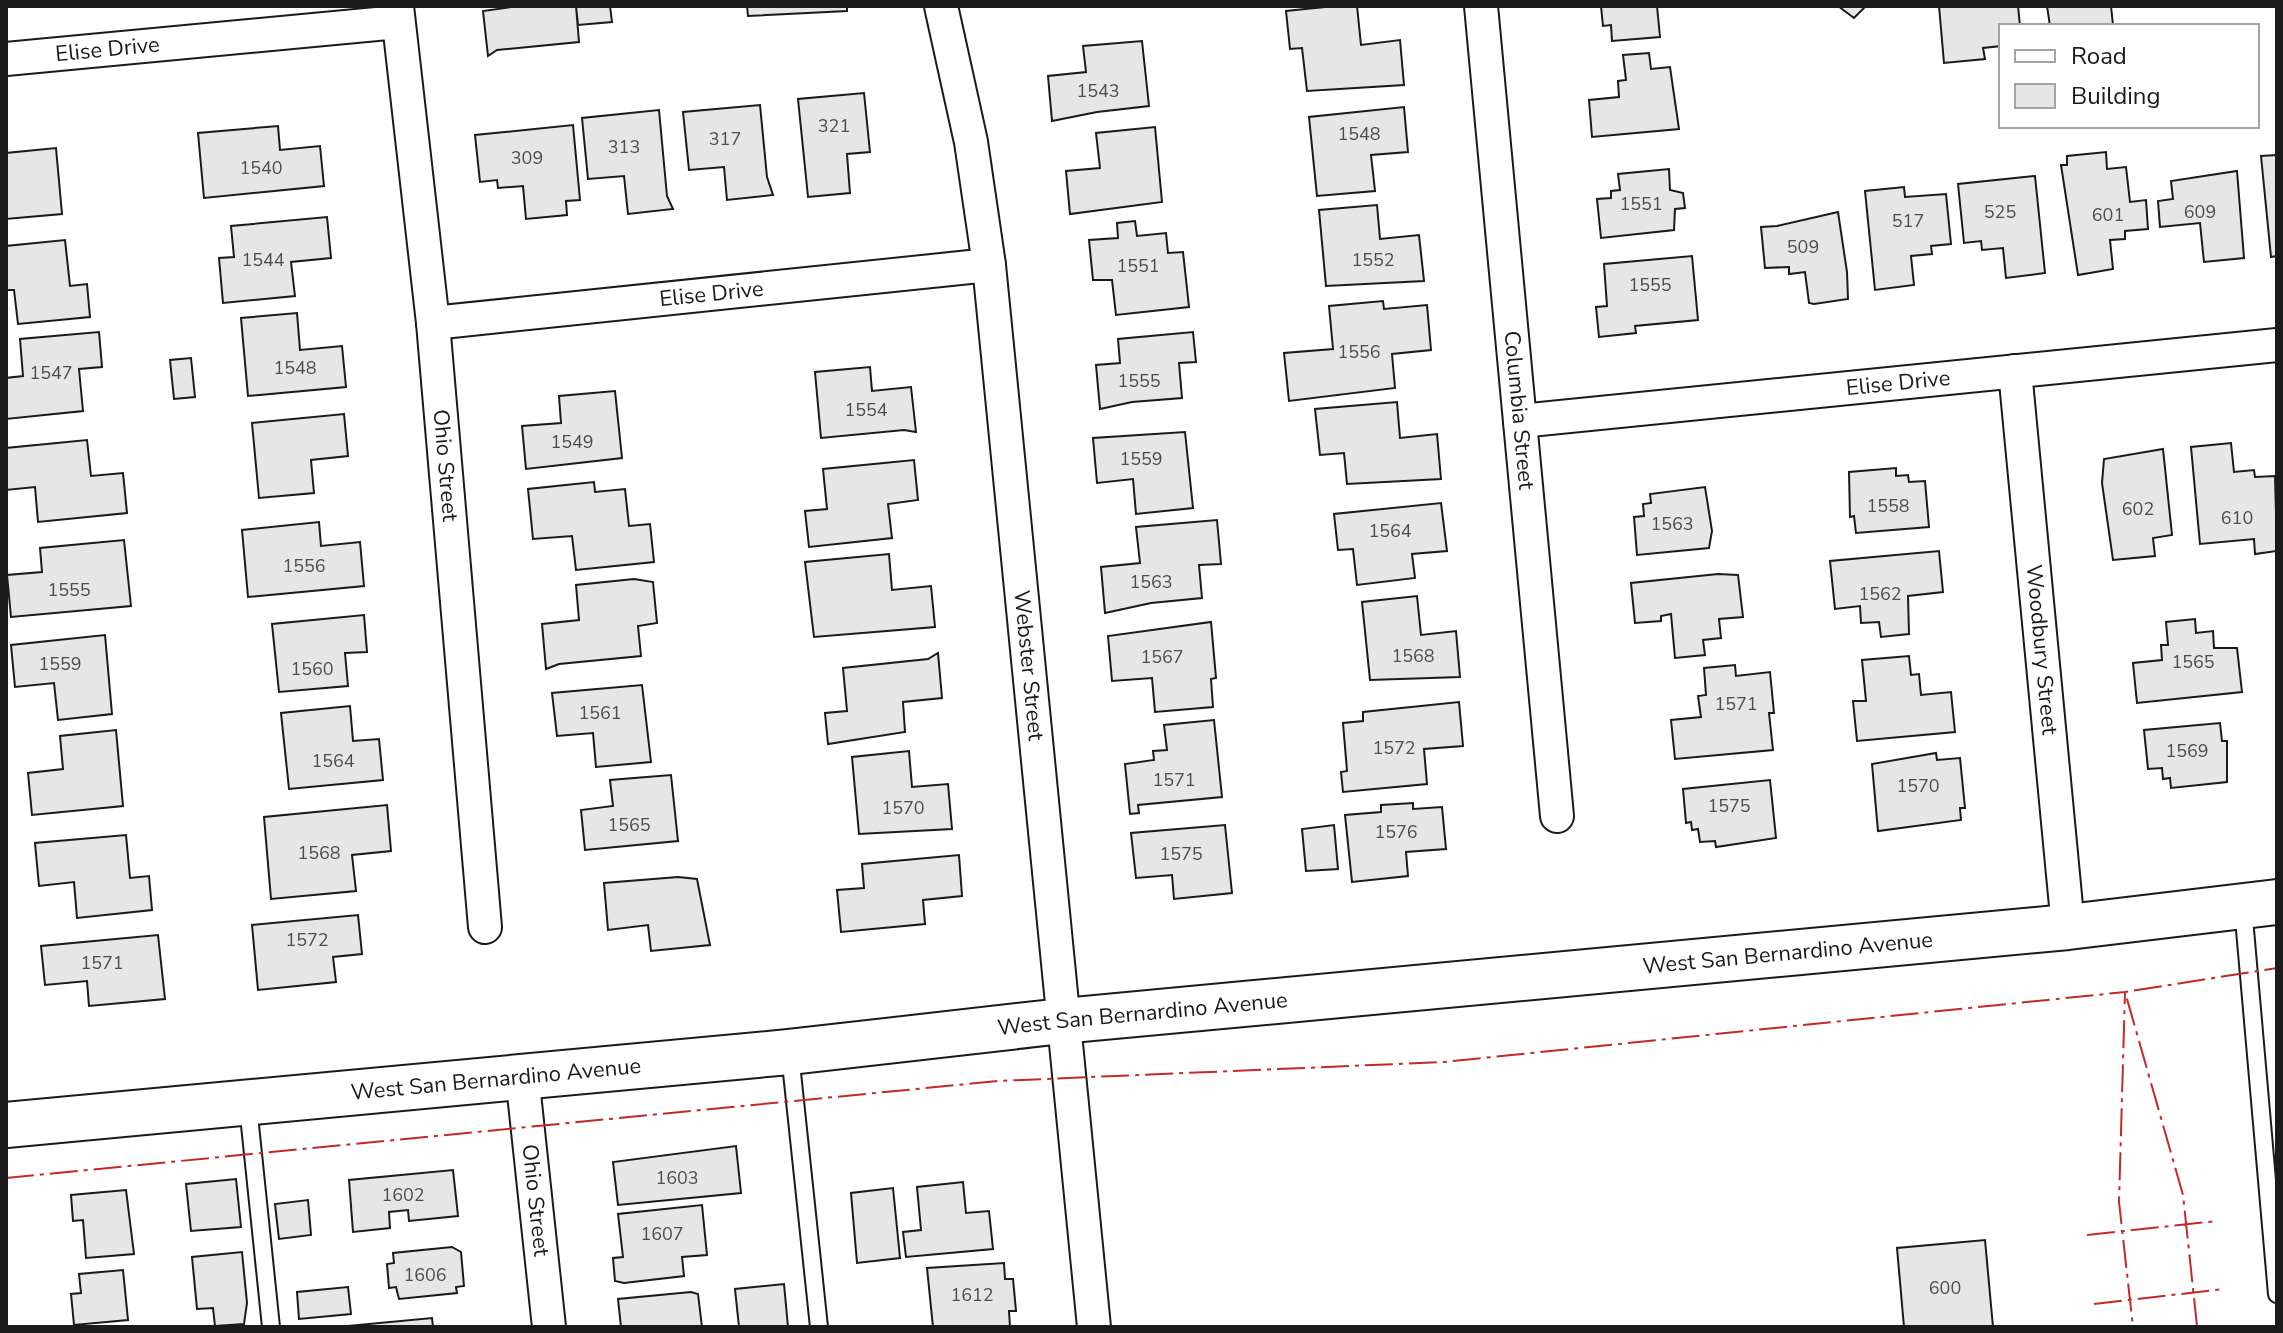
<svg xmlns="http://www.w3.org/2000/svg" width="2283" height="1333" font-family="'Nunito Sans',sans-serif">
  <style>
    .building { fill: #e6e6e6; stroke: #1a1a1a; stroke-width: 2 }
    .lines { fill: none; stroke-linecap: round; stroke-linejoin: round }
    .service-casing { stroke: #1a1a1a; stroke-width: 20 }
    .minor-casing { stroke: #1a1a1a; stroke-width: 36 }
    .secondary-casing { stroke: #1a1a1a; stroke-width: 48 }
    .service { stroke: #fff; stroke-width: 16 }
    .minor { stroke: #fff; stroke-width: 32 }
    .secondary { stroke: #fff; stroke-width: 44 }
    .power { stroke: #c62828; stroke-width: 2; stroke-dasharray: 28 6 4 6; stroke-linecap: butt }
    .labels { text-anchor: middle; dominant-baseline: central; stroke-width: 6; stroke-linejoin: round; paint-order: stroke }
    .number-label { font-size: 18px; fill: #4d4d4d }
    .street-label { font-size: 22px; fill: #1a1a1a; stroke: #fff }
  </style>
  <rect width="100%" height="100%" fill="#fff"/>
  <path class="building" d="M518,6H576L579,42L497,50L488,56L483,11Z
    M576,6H610L612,22L578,25Z
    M747,6H847V11L748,16Z
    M1335,6H1357L1361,45L1400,40L1404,85L1307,91L1302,48L1290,49L1286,11Z
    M1601,6H1657L1660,37L1612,41L1611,25L1603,26Z
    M1838,6H1866L1854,18Z
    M1939,6H2018L2020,26H2001V46L1983,48L1985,59L1944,63Z
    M2047,6H2111L2113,25L2050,26Z
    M1142,41L1149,106L1097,112L1052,121L1048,76L1086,72L1083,46Z
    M1649,53L1651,69L1670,67L1679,129L1592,137L1589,100L1619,97L1618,81L1626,80L1623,55Z
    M864,93L870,152L847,154L850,193L808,197L798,99Z
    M760,105L767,177L773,195L727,200L724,167L689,170L683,112Z
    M1404,107L1408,152L1371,155L1375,191L1317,196L1309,117Z
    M659,110L667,196L673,209L628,214L624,176L588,179L582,118Z
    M573,125L580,200L566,201L567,215L526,219L523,186L498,188L497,180L480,182L475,135Z
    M278,126L280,150L320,146L324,186L204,198L198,133Z
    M1155,127L1162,202L1070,214L1066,171L1100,168L1096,133Z
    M56,148L62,214L6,219V153Z
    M2106,152L2107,169L2126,167L2130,202L2146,200L2148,229L2125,231V239L2110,240L2113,269L2078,275L2061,165H2067V156Z
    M2277,155V256L2271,257L2261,156Z
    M1669,169L1670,190L1683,193L1685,208L1675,209L1674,230L1601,238L1597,199L1611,198V191L1620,190L1618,174Z
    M2237,171L2244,258L2204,262L2200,223L2160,227L2158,201L2173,199L2171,181Z
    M2035,176L2045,273L2006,278L2003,248L1982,250L1981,241L1964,243L1958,184Z
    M1904,187L1905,197L1946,194L1951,244L1931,246L1932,254L1911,256L1914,285L1875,290L1865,191Z
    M1377,205L1380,239L1419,235L1424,281L1326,286L1319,210Z
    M1838,212L1847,272L1848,299L1814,304L1809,303L1805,272L1789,274V267L1765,268L1761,227L1777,226Z
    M327,217L331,258L291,262L295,296L223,303L219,258L234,257L231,226Z
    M1135,221L1137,236L1166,233L1168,253L1183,252L1189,307L1116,315L1112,280H1093L1089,240L1118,238L1117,223Z
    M65,240L70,286L87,284L90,317L18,324L14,290H6V246Z
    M1692,256L1698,320L1635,326L1636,333L1599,337L1596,307L1607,306L1604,264Z
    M1383,301L1384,309L1427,305L1431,350L1392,354L1395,388L1289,401L1284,353L1333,349L1329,306Z
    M297,313L300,350L342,346L346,387L248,396L241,318Z
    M99,332L102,367L79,369L83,411L6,419V378L23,376L20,339Z
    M1193,332L1196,362L1179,363L1182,398L1132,402L1100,409L1096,365L1120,363L1118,339Z
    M191,358L195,397L174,399L170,360Z
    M870,367L872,391L911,387L916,432L904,430L821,438L815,372Z
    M615,391L622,458L526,469L522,426L561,423L559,396Z
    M1397,402L1400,438L1437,434L1441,479L1347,484L1344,453L1320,455L1315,409Z
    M344,414L348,456L311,460L314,493L259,498L252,423Z
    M1185,432L1193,508L1136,514L1133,479L1097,483L1093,438Z
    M87,440L91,476L123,473L127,513L38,522L35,487L6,490V448Z
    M2231,443L2234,472L2254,470L2255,477L2275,476L2277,551L2255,554L2254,539L2200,544L2191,447Z
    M2163,449L2172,535L2153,538L2155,556L2113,560L2102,483L2104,459Z
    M914,460L918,500L888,504L892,538L809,547L805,511L827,509L823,469Z
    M1896,468V476L1908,475L1909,482L1925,481L1929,527L1856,533L1854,516L1850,517L1849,472Z
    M594,482L595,492L625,489L629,526L650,524L654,562L576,570L572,536L533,539L528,489Z
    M1705,487L1712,531L1709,548L1637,555L1634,517L1644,516L1643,504L1651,503L1650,494Z
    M1441,503L1447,551L1412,554L1415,578L1357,585L1353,549L1338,550L1334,514Z
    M1217,520L1221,564L1199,565L1202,598L1151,603L1105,613L1101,567L1140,563L1136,527Z
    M319,522L321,546L360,542L364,586L248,597L242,530Z
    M124,540L131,606L11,617L7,575L42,572L40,548Z
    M1939,551L1943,592L1908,596L1909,634L1881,637L1879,622L1861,623L1860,606L1835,609L1830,561Z
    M889,554L892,590L931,586L935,627L814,637L805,562Z
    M1718,574L1738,575L1743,617L1719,619L1721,638L1703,640L1705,655L1675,658L1671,614L1661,616V621L1635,623L1631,583Z
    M634,579L653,582L657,623L638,626L641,656L559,664L546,669L542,624L579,620L576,585Z
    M1417,596L1421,635L1456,631L1460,677L1370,680L1362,602Z
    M364,615L367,652L345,653L348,686L279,692L272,624Z
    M2195,619L2196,633L2213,631L2214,648H2237L2242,692L2137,703L2133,663L2162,660L2161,645H2168L2166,622Z
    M1211,622L1216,678L1211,679L1213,707L1155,712L1152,678L1112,681L1108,636Z
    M105,635L112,714L58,720L54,683L15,687L11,645Z
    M938,653L942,698L903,702L905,732L828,744L825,713L847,711L843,668L928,659Z
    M1909,656L1911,675L1919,674L1921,695L1951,692L1955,732L1857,741L1853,701H1866L1862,660Z
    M1735,665L1736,676L1770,672L1774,713H1769L1773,750L1675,759L1671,720L1701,717L1698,696L1706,695L1704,668Z
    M642,685L651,762L596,767L593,733L557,736L552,693Z
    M1459,702L1463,746L1424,749L1427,784L1343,792L1341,772L1347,771L1343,723L1363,721V712Z
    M350,706L353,741L379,739L383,780L289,789L281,713Z
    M1214,720L1222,797L1138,805L1139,813L1130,814L1125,764L1154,760L1153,751L1167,750L1164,725Z
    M2220,723L2222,741H2227V782L2171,788L2170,778L2163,779L2162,768L2148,769L2144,730Z
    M116,730L123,806L32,815L28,773L63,769L60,736Z
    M909,751L912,787L948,784L952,829L859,834L852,757Z
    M1936,753L1937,760L1960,758L1965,808H1960L1961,820L1878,831L1872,764Z
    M671,775L678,841L585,850L581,810L613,806L610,780Z
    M1770,780L1776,838L1716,847L1715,841L1700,842L1698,829L1692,830L1691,822L1686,823L1683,789Z
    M1413,803V809L1442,807L1446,849L1406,852L1408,876L1352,882L1345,815L1381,812V805Z
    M387,805L391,851L352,855L356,891L271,899L264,817Z
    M1225,825L1232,893L1174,899L1172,875L1136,878L1131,833Z
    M1334,825L1338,869L1306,871L1302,829Z
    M126,835L130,878L149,876L152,910L77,918L74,882L39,886L35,843Z
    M959,855L962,896L923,900L925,924L841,932L837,890L864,888L862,864Z
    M678,877L697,879L710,945L651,951L648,925L608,930L604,883Z
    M358,915L362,954L333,957L336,982L258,990L252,925Z
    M158,935L165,999L89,1006L87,981L45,985L41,946Z
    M736,1146L741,1193L618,1205L613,1162Z
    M453,1170L458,1216L409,1221L408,1210L389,1212L390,1228L353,1232L349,1180Z
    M236,1179L241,1227L191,1231L186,1184Z
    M963,1182L966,1213L989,1211L993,1249L906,1257L903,1232L921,1230L917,1187Z
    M893,1188L900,1258L857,1263L851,1193Z
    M126,1190L134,1254L86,1258L83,1220L73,1221L71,1195Z
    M308,1200L311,1235L279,1239L275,1204Z
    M702,1205L707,1255L682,1257L684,1276L624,1283L615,1281L613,1258L623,1257L618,1214Z
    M1985,1240L1993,1327H1904L1897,1248Z
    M452,1247L461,1252L464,1286L456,1287L457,1293L399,1299L396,1287L389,1288L387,1264L394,1263L393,1253Z
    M242,1252L247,1303L244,1324L215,1326L213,1308L197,1309L192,1257Z
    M1004,1263L1005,1279H1013L1016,1311H1009L1010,1327H933L927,1268Z
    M123,1270L128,1320L74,1325L71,1294L81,1293L79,1274Z
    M784,1284L788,1327H739L735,1289Z
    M348,1287L351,1314L299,1319L297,1292Z
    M691,1292L698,1294L702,1327H621L618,1299Z
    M432,1318L433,1327H337Z"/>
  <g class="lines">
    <g class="service-casing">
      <path id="service" d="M2243,907L2277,1294
        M790,1054L819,1327
        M248,1106L271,1327"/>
    </g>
    <g class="minor-casing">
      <g id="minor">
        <path id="s1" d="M397,6L433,323L485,927"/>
        <path id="s2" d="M941,6L971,142L989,265L1094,1327"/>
        <path id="s3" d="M1481,6L1557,816"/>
        <path id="s4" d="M6,59L398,22"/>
        <path id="s5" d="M433,323L989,265"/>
        <path id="s6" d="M2015,371L2068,927"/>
        <path id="s7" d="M1520,421L2277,345"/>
        <path id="s8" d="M522,1075L549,1327"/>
      </g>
    </g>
    <g class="secondary-casing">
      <g id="secondary">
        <path id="s9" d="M6,1125L789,1052L1062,1021L2068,927L2277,902"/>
      </g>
    </g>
    <use href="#service" class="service"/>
    <use href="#minor" class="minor"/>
    <use href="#secondary" class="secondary"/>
    <path class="power" d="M6,1178L998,1081L1444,1062L2125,992L2119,1202L2133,1327
      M2087,1235L2217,1221
      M2094,1304L2224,1289
      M2197,1326L2183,1195L2125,992L2277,968"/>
  </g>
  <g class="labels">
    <g class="number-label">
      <text x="1098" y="91">1543</text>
      <text x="834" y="126">321</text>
      <text x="1359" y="134">1548</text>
      <text x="725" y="139">317</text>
      <text x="624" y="147">313</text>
      <text x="527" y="158">309</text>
      <text x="261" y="168">1540</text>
      <text x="1641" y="204">1551</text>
      <text x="2000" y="212">525</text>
      <text x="2200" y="212">609</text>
      <text x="2108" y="215">601</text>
      <text x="1908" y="221">517</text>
      <text x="1803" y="247">509</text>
      <text x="263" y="260">1544</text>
      <text x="1373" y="260">1552</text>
      <text x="1138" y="266">1551</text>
      <text x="1650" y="285">1555</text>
      <text x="1359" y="352">1556</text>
      <text x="295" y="368">1548</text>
      <text x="51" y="373">1547</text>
      <text x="1139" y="381">1555</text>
      <text x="866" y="410">1554</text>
      <text x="572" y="442">1549</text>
      <text x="1141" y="459">1559</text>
      <text x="1888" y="506">1558</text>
      <text x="2138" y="509">602</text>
      <text x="2237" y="518">610</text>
      <text x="1672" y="524">1563</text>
      <text x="1390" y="531">1564</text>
      <text x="304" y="566">1556</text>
      <text x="1151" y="582">1563</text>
      <text x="69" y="590">1555</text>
      <text x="1880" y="594">1562</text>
      <text x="1413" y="656">1568</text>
      <text x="1162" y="657">1567</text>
      <text x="2193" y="662">1565</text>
      <text x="60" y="664">1559</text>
      <text x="312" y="669">1560</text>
      <text x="1736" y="704">1571</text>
      <text x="600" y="713">1561</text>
      <text x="1394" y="748">1572</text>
      <text x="2187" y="751">1569</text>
      <text x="333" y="761">1564</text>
      <text x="1174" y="780">1571</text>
      <text x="1918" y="786">1570</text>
      <text x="1729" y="806">1575</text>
      <text x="903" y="808">1570</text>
      <text x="629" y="825">1565</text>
      <text x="1396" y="832">1576</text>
      <text x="319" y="853">1568</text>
      <text x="1181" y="854">1575</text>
      <text x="307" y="940">1572</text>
      <text x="102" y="963">1571</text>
      <text x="677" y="1178">1603</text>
      <text x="403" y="1195">1602</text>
      <text x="662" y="1234">1607</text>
      <text x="425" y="1275">1606</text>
      <text x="1945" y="1288">600</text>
      <text x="972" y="1295">1612</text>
    </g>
    <g class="street-label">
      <text stroke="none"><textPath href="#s4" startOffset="102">Elise Drive</textPath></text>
      <text stroke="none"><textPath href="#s5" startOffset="280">Elise Drive</textPath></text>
      <text stroke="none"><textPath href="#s7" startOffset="380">Elise Drive</textPath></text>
      <text stroke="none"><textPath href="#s3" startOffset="406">Columbia Street</textPath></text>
      <text stroke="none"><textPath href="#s1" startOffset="462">Ohio Street</textPath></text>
      <text stroke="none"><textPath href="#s6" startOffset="280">Woodbury Street</textPath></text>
      <text stroke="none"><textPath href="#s2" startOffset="666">Webster Street</textPath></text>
      <text stroke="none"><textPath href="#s9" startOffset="1790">West San Bernardino Avenue</textPath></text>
      <text stroke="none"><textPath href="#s9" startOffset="1142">West San Bernardino Avenue</textPath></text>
      <text stroke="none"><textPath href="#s9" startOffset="492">West San Bernardino Avenue</textPath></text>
      <text stroke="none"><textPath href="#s8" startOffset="126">Ohio Street</textPath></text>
    </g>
  </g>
  <rect width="2283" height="1333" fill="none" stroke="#1a1a1a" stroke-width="16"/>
  <rect x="1999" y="24" width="260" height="104" fill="#ffffff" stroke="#a3a3a3" stroke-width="2"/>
  <rect x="2015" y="50" width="40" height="12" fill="#ffffff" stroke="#a3a3a3" stroke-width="2"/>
  <text x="2071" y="64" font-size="24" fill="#1a1a1a">Road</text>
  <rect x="2015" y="84" width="40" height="24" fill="#e6e6e6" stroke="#a3a3a3" stroke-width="2"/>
  <text x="2071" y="104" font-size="24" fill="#1a1a1a">Building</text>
</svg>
